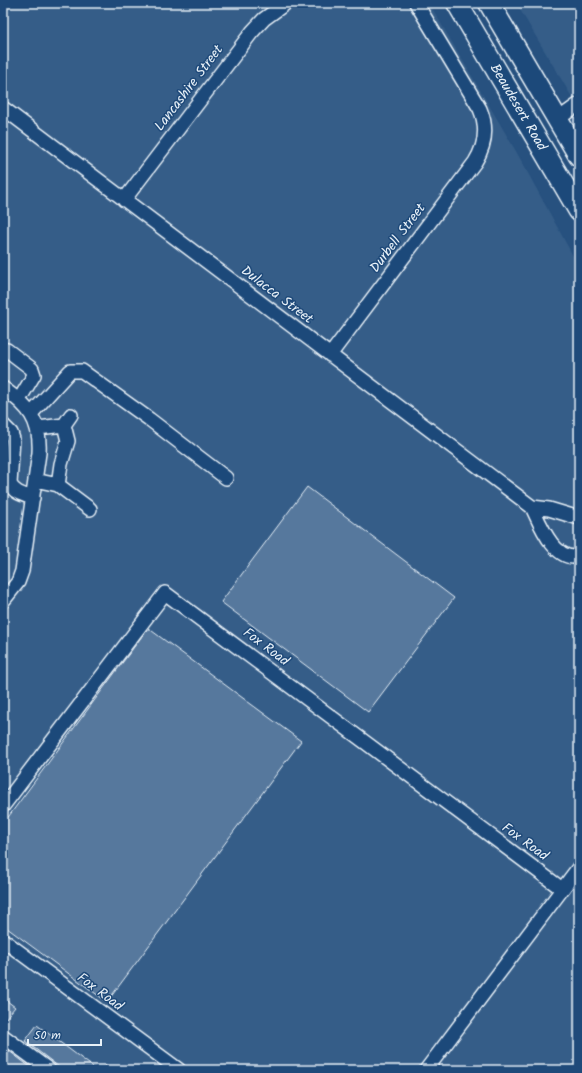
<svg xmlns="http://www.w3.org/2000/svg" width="582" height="1073" font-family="Kalam,sans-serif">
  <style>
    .built { fill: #355d88 }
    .building { fill: #57789d; stroke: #e8f1f8 }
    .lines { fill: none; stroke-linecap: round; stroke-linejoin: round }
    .minor-casing { stroke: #e8f1f8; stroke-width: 16 }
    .highway-casing { stroke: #e8f1f8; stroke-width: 23 }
    .minor { stroke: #1f4a7a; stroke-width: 13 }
    .highway { stroke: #1f4a7a; stroke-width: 20 }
    .labels { text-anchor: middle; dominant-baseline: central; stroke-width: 3; stroke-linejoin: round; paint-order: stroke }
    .street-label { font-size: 14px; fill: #e8f1f8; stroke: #1f4a7a }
  </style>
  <rect width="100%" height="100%" fill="#27517f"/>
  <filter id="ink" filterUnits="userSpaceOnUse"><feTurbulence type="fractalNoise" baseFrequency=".025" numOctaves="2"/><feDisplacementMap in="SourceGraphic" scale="8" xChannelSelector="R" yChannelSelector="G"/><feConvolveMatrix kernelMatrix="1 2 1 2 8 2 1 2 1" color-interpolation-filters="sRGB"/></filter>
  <g filter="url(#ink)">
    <path class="built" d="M3,3H429L517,153L579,267V1070H3Z
      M516,3H579V109Z"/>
    <path class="building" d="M307,487L454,598L368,712L221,602Z
      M148,628L301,741L107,1002L3,925V824Z
      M3,998L15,1007L6,1018L3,1016Z
      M37,1025L97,1070H63L25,1041Z
      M4,1047L34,1070H3Z
      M106,1065L112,1069L113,1068L116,1070H102Z"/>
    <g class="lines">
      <g class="minor-casing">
        <path id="minor" d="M3,108L532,507C540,524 555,563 579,556
          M558,119L579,104
          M124,200L252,32L264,19L286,3
          M3,349L7,350L32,369L34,375L19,400
          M330,355L475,162C485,146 488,128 480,109L416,3
          M3,388C28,406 41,420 39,453L22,571L18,582L3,601
          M31,414L70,371H82L149,419L226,478
          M3,425L11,433L13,439L10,484C14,493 24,495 33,498
          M38,428L64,425
          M35,480L58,485L90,509
          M58,485L61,464L68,441L64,425L71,415
          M532,507L549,509L579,518
          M3,806L165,593L562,889
          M3,940L179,1070
          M3,1036L49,1070
          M426,1070L579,867"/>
      </g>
      <g class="highway-casing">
        <g id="highway">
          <path id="s1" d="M457,3L579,211"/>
          <path d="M489,3L579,156"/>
        </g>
      </g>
      <use href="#minor" class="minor"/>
      <use href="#highway" class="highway"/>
    </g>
  </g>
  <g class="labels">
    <g class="street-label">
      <text transform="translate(189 88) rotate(-53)">Lancashire Street</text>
      <text stroke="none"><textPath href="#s1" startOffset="121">Beaudesert Road</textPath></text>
      <text transform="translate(398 238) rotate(-53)">Durbell Street</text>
      <text transform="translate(277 295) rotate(37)">Dulacca Street</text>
      <text transform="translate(266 647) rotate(37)">Fox Road</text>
      <text transform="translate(525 842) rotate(36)">Fox Road</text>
      <text transform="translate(100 992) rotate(37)">Fox Road</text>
    </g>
  </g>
  <rect width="582" height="1073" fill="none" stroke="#1f4a7a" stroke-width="16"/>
  <rect x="8" y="8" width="566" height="1057" fill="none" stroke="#e8f1f8" stroke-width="1.5" filter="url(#ink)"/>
  <path d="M28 1039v6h73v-6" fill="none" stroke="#e8f1f8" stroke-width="2"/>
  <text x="34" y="1039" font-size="12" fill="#e8f1f8" stroke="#1f4a7a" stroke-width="3" paint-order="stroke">50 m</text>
</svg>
